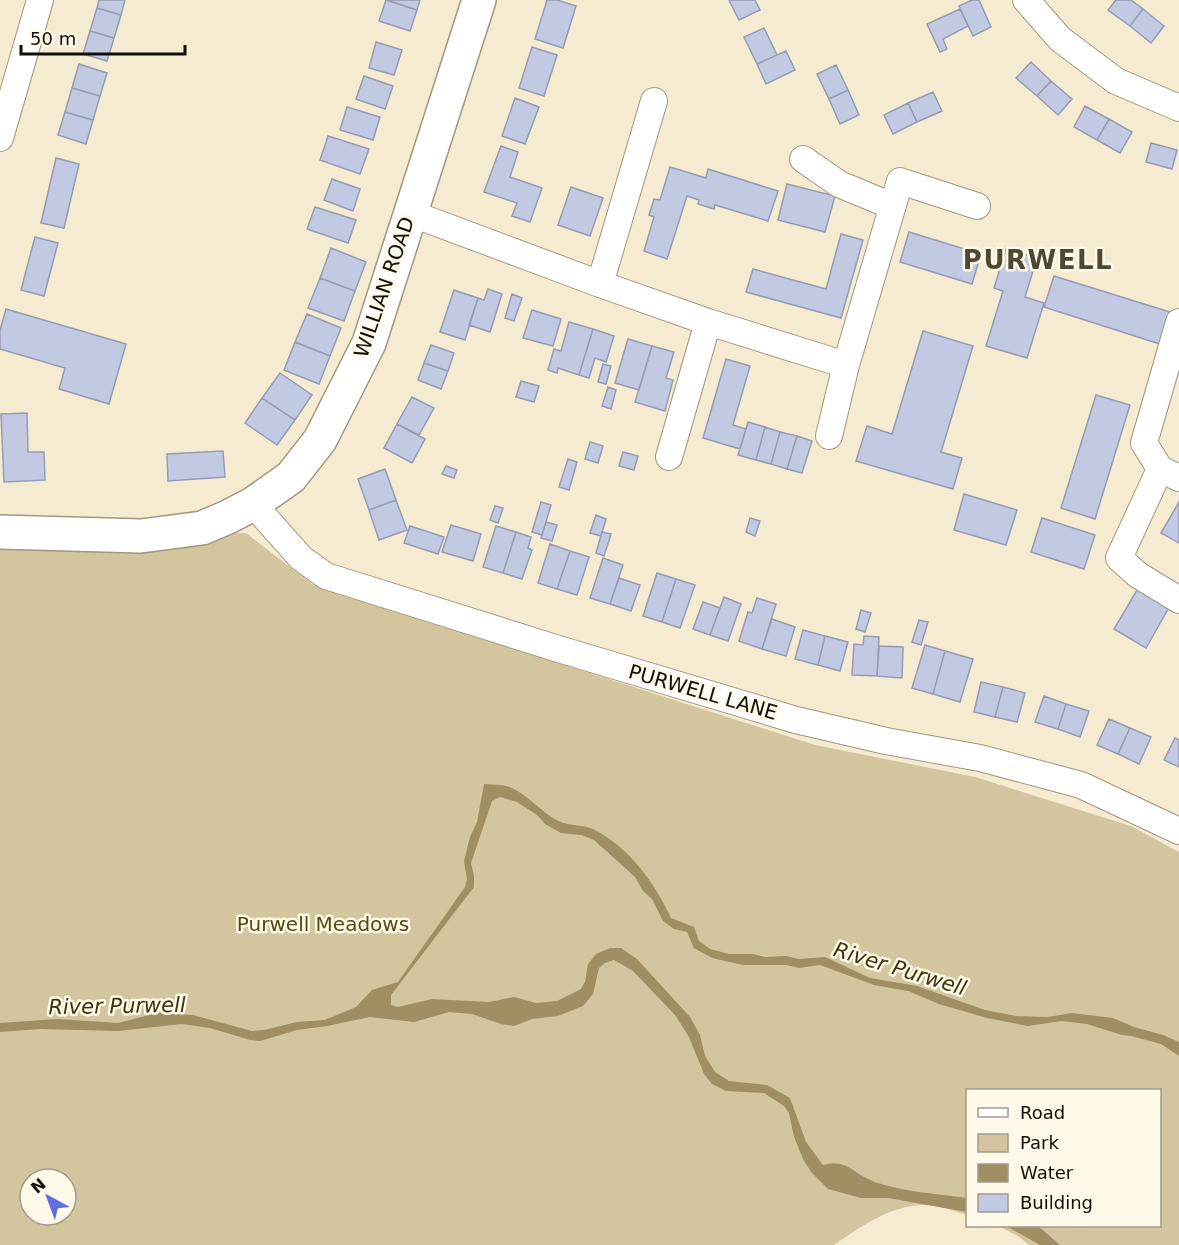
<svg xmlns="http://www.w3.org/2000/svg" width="1179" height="1245" font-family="'DejaVu Sans',sans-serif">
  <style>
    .green { fill: #d3c59e; fill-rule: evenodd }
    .water { fill: #9f8f63 }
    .building { fill: #c2c9e3; stroke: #959cb4; stroke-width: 1.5 }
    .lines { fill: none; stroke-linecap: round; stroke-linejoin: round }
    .street-casing { stroke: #a0977e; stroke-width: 28 }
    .secondary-casing { stroke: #a0977e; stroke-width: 36 }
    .street { stroke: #fff; stroke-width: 26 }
    .secondary { stroke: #fff; stroke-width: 33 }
    .labels { text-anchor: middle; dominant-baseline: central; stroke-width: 5; stroke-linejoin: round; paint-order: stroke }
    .street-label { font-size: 20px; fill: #110e05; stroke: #fff9e9 }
    .park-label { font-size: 20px; fill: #594810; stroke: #fff9e9 }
    .water-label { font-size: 21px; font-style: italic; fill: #3f330d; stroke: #fff9e9 }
    .district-label { font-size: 26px; font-weight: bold; letter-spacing: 1.5px; fill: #504831; stroke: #fff9e9 }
  </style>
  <rect width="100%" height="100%" fill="#f5ebd0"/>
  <path class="green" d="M246,533L312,584L815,745L975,777L1131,826L1179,852V1245H1029L1018,1236L998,1226H1160V1090H968L967,1215C954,1211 936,1204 922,1205C890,1206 860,1227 834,1245H0V543ZM30,1179H66V1215H30Z"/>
  <path class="water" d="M484,784C493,785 504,784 512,788C527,795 539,809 553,818C563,826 581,824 593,829C630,848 654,882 671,918L694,927L699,941L710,949L729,954H753L765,957L786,956L799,959L825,957L870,978L917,986L985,1010L1016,1016L1048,1017L1072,1013L1113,1018L1134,1027L1163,1035L1179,1042V1056L1161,1044L1131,1036L1122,1035L1087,1024L1061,1021L1028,1026L987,1018L939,1004L908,991L874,985L820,965L799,968L786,965H743L712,958L694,948L687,932L674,929L663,921L652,899L643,891L635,877L594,840L581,835L561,833L545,824L537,815L517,802L500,797L492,801L471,863L474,876V887L391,995V1005L398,1007L432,999L489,1002L514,997L536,1003L557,1001L581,989L585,982L588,964L596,954L610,948H621L637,959L690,1017L700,1035L705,1056L715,1072L729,1081L767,1085L790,1098L806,1142L823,1165C845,1160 848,1168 866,1178C891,1191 939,1194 967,1198V1212L888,1198H861L828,1189L812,1173L804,1161L794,1137L789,1113L784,1106L764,1093L726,1091L712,1084L704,1074L689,1037L675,1015L633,971L614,960L605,963L599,968L593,994L583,1006L558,1016L532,1019L514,1026L501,1024L472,1014L449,1012L414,1022L370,1017L327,1026L297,1030L260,1041L250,1040L210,1028L182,1024L118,1031L40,1029L0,1032V1023L57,1019L118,1023L157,1013L193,1015L252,1031L264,1030L297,1022L325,1020L356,1007L372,990L398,982L465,887L467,879L464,861L470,837L477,822Z
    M1006,1226H1038L1060,1245H1040Z"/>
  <path class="building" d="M99,0H125L121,15L97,8Z
    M386,0L417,10L410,31L379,21Z
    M387,0H420L417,10Z
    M547,0H557L576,6L563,48L535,39Z
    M729,0H755L760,10L739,20Z
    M972,0H979L991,27L973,36L959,6Z
    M1116,0H1131L1143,9L1130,26L1108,10Z
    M97,8L121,15L114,38L90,31Z
    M960,9L968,26L943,39L947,49L940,52L927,24Z
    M1143,9L1164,26L1151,43L1130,26Z
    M764,28L777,55L757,64L744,37Z
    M90,31L114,38L107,61L83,54Z
    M376,42L402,50L394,75L369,68Z
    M532,47L557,55L544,96L519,88Z
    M786,51L795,70L766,84L757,64Z
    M1031,62L1051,81L1037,96L1016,78Z
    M79,64L107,73L100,96L72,88Z
    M836,65L848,90L829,99L817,74Z
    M364,76L393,86L385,109L356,99Z
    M1051,81L1072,99L1058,115L1037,96Z
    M72,88L100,96L93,120L65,112Z
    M848,90L859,115L840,124L829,99Z
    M933,92L942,111L917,122L908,103Z
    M515,98L539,107L525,144L502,136Z
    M908,103L917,122L893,134L884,115Z
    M1085,106L1109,119L1097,140L1074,127Z
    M347,107L380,117L373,140L340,130Z
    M65,112L93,120L86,144L58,135Z
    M1109,119L1132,132L1120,153L1097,140Z
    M328,136L369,149L360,174L320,160Z
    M1151,143L1177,150L1172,169L1146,162Z
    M501,146L518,152L510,177L542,188L530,222L512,216L517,203L484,192Z
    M56,158L79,164L64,228L41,223Z
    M670,167L706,178L708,169L778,191L768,221L715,205L714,209L698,204L699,200L687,196L667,259L644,251L654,217L649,215L654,199L660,200Z
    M332,179L360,189L353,211L324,200Z
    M787,184L835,196L825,232L778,220Z
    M571,187L603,198L590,236L558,225Z
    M315,207L356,220L348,243L307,229Z
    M909,232L981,254L972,284L900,262Z
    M841,234L863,240L841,318L746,292L753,269L826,289Z
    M35,237L58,243L44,296L21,290Z
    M331,248L366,262L355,291L320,278Z
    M1006,249L1037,258L1025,297L1044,303L1027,358L986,346L1003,291L994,288Z
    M1054,276L1173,313L1163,345L1044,307Z
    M320,278L355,291L344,321L308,308Z
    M488,289L502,294L490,332L469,325L478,298L484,300Z
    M454,290L478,298L465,340L440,332Z
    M512,294L522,298L514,321L505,318Z
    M6,309L126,344L109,404L59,389L65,368L0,349V330Z
    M532,310L561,319L553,346L523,338Z
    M307,314L341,328L330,356L295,342Z
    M569,322L593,329L579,375L558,368L557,373L548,370L554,349L561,351Z
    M593,329L614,336L606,362L595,358L589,378L579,375Z
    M923,331L973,346L941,452L962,458L953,489L856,461L867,426L892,434Z
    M628,339L652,346L639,390L615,383Z
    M295,342L330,356L319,384L284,370Z
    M431,345L454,353L448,371L424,363Z
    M652,346L674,352L666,378L673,380L665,411L635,402Z
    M726,359L750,366L733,425L746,429L740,449L703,438Z
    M424,363L448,371L441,389L418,380Z
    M603,364L611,366L606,384L598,382Z
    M280,373L312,395L295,420L262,398Z
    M521,381L539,386L534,402L516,397Z
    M608,387L616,390L611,409L602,406Z
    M1096,395L1130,405L1095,519L1061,508Z
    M412,397L434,408L419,435L397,424Z
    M262,398L295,420L277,445L245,423Z
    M27,413L28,452H44L45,480L4,482L1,414Z
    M748,422L765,427L756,460L738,455Z
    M397,424L425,439L412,463L384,448Z
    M765,427L780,432L771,464L756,460Z
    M780,432L797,436L787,469L771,464Z
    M797,436L812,441L802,473L787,469Z
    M590,442L603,446L598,463L585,459Z
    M223,451L225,477L168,481L167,454Z
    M623,452L638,456L634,470L619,466Z
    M568,459L577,462L569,490L559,487Z
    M446,466L457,470L454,478L442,474Z
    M385,469L396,500L369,510L358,479Z
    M964,494L1017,510L1006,545L954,530Z
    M396,500L407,530L379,540L369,510Z
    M541,502L551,505L542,535L532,532Z
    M1179,502V543L1161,533Z
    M495,506L503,508L498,523L490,520Z
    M596,515L606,519L601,536L590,533Z
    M750,518L760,521L755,536L746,532Z
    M1042,518L1095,535L1084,569L1031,552Z
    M546,522L557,525L552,541L541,538Z
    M451,525L481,534L473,561L442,552Z
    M410,526L444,537L438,554L404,543Z
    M496,526L516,532L503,573L483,567Z
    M516,532L531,537L528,548L532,550L522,579L503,573Z
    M602,532L611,534L604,556L596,553Z
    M550,544L570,551L557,589L538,583Z
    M570,551L589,557L577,595L557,589Z
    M603,558L623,565L610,604L590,598Z
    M657,573L676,579L662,622L643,616Z
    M619,578L640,585L631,611L610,604Z
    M676,579L695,585L680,628L662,622Z
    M1140,585L1171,604L1146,648L1114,629Z
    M724,597L741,604L728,641L710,635Z
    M757,598L776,604L762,649L739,641L748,612L752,613Z
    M703,602L720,608L710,635L693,629Z
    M861,610L871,613L865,632L856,629Z
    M772,619L795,627L786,656L762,649Z
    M919,620L928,622L921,645L912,642Z
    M803,630L825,636L818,665L795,659Z
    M825,636L848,642L840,671L818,665Z
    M864,636L879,637L877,676L852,675L854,644L863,645Z
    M925,645L945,651L933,694L912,688Z
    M879,646L903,647L902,678L877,676Z
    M945,651L973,659L960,702L933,694Z
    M981,682L1003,687L995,717L974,712Z
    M1003,687L1025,693L1017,722L995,717Z
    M1044,696L1066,704L1058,729L1035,722Z
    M1066,704L1089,711L1080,737L1058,729Z
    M1109,719L1130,728L1118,754L1097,745Z
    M1130,728L1151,737L1139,764L1118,754Z
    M1175,738L1179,740V767L1164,760Z"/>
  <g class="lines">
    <g class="street-casing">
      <path id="street" d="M1026,0L1060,39L1116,81L1179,108
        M0,138L40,0
        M803,159L839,184L892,206
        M410,213L600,284L708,322L846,365L900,181L977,206
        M600,284L654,101
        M1179,322L1144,443L1160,469L1179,478
        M829,436L846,365
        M669,457L708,322
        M1160,469L1119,558L1138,575L1179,600
        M253,504L301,558L326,576L562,650L796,720L886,741L980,758L1081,785L1179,831"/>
    </g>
    <g class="secondary-casing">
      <path id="secondary" d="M0,532L141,536L202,528L228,517L253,504L291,477L320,440L369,343L479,0"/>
    </g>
    <use href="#street" class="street"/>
    <use href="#secondary" class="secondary"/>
  </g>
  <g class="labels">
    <g class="street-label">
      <text transform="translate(384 287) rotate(-71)">WILLIAN ROAD</text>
      <text transform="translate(703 692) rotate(16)">PURWELL LANE</text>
    </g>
    <g class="park-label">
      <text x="323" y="924">Purwell Meadows</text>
    </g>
    <g class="water-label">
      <text transform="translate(900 969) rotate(17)">River Purwell</text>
      <text transform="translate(117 1006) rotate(-1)">River Purwell</text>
    </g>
    <g class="district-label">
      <text x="1038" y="260">PURWELL</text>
    </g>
  </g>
  <rect x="966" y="1089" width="195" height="138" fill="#fff9e9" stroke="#a09b8e" stroke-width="1.5"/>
  <rect x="978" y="1108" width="30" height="9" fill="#ffffff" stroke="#a09b8e" stroke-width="1.5"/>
  <text x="1020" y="1119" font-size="18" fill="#110e05">Road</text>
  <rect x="978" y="1134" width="30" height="18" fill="#d3c59e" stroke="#a09b8e" stroke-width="1.5"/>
  <text x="1020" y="1149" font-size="18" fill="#110e05">Park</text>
  <rect x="978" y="1164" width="30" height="18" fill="#9f8f63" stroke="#a09b8e" stroke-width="1.5"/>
  <text x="1020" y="1179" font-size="18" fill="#110e05">Water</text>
  <rect x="978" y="1194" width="30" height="18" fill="#c2c9e3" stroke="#a09b8e" stroke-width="1.5"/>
  <text x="1020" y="1209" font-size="18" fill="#110e05">Building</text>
  <g transform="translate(48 1197) rotate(319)"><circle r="28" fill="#fff9e9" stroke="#a09b8e" stroke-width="1.5"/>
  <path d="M0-4.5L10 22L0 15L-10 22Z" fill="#5e6ee6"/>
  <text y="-9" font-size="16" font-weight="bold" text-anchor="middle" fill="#110e05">N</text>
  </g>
  <path d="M21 45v9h164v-9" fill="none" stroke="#110e05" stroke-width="3"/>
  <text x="30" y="45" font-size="18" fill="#110e05" stroke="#fff9e9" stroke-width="4.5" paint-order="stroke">50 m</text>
</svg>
